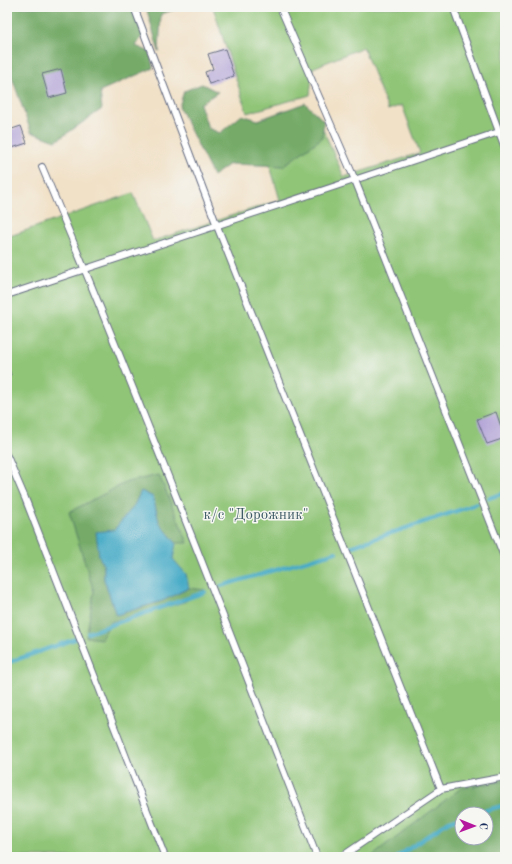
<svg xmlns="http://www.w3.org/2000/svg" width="512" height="864" font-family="'Old Standard TT',serif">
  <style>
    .green { fill: #90c577; stroke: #567a6a }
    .forest { fill: #74aa68; stroke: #486c63; fill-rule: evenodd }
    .water { fill: #48acc7; stroke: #326e92 }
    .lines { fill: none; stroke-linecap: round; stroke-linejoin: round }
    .stream { stroke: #48acc7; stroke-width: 4 }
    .building { fill: #b6a7d8 }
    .lane-casing { stroke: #666d83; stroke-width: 8 }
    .lane { stroke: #fff; stroke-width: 6 }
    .labels { text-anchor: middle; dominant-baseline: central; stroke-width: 3; stroke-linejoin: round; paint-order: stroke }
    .park-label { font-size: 15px; fill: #3e5c66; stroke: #f6f6f2 }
  </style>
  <rect width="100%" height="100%" fill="#f6f6f2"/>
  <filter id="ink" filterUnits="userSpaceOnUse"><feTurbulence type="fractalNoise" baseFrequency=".025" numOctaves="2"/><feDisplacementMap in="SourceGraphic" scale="8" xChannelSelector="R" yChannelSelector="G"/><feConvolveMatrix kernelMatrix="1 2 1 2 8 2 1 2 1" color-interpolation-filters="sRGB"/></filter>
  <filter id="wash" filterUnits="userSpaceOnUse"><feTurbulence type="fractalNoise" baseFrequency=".012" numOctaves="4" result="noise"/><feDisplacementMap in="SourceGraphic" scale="16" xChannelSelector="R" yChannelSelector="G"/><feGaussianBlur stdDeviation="0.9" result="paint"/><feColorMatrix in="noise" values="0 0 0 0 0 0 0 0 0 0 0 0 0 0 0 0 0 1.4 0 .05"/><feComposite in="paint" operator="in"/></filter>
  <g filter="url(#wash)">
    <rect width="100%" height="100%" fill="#f1e1c7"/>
    <path class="green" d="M213,7H505V788L371,857H7V237L133,193L153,241L280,200L266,152L323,129L344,177L420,153L402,105L388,110L363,47L313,68L310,95L247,113Z"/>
    <path class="forest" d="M7,7H133L143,35L136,46L150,52L153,68L100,91L102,109L56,141L31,132L7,63Z
      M146,7H183L161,14L159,52Z
      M202,84L218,92L200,104L208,128L220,133L242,115L258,120L305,103L324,121L322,138L283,166L230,164L213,176L179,107L184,91Z
      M159,475L188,543H176L159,522L153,497L141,491L134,506L114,530L99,556L104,567V579L116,615L162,601L189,588L205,590L184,602L111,622L101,639L86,637L94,592L69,512L127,482Z
      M505,781V857H371L461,788ZM462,814H486V838H462Z"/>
    <path class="water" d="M141,491L153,497L159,522L176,543L173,559L186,574L189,588L162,601L116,615L104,579V567L99,556L96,532L114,530L134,506Z"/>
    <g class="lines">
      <path class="stream" d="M489,498L505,493
        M350,547L477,504
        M221,586L336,552
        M88,633L205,592
        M7,663L75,639
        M473,814L505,805
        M397,857L449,821L462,817"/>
    </g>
    <g id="blocks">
      <path class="building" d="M225,49L234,76L209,84L205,72L213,69L208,54Z
        M61,69L67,93L49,98L42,74Z
        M21,126L27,143L9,149L7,142V135L11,134L9,130Z
        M7,363L11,375L7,376Z
        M496,412L505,438L487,444L477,419Z"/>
    </g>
  </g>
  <g filter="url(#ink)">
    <use href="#blocks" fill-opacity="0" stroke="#666d83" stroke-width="1"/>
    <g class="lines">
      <g class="lane-casing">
        <path id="lane" d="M134,7L217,226L441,789
          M280,7L355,180L505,559
          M453,7L505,148
          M42,167C138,395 227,626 317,857
          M7,295L505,130
          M7,456L25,498L165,857
          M341,857L441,789L505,777"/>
      </g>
      <use href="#lane" class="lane"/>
    </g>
  </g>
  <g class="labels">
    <g class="park-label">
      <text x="256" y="515">к/с "Дорожник"</text>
    </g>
  </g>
  <rect width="512" height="864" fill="none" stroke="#f6f6f2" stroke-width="24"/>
  <g transform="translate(474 826) rotate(91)"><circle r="19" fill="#f6f6f2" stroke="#9ea6b7"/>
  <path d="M0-3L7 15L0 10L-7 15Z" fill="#b5179e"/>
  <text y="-6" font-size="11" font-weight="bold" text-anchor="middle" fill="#1b2f5e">С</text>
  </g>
</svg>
